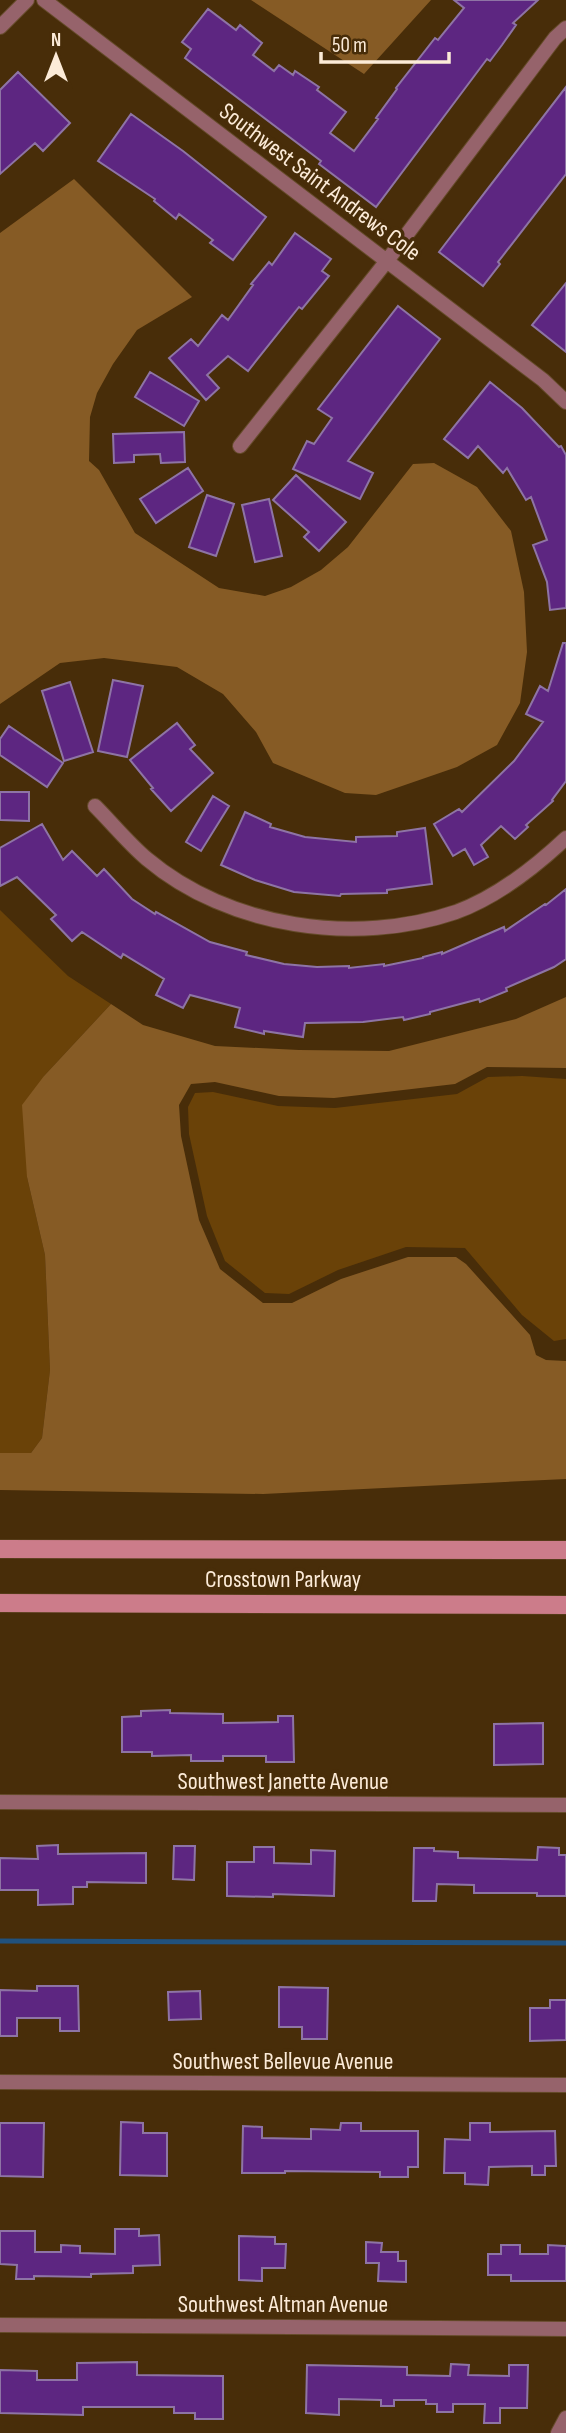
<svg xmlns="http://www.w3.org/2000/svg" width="566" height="2433" font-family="'Sofia Sans Condensed',sans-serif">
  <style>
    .green { fill: #6a4208 }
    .forest { fill: #865b25 }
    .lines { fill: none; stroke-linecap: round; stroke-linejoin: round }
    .stream { stroke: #21517d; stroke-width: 5 }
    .building { fill: #5d2681; stroke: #8e74a5; stroke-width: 2 }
    .minor-casing { stroke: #654b2a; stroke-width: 16 }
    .secondary-casing { stroke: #654b2a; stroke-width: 19 }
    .minor { stroke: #96636b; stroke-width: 14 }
    .secondary { stroke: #cc7c8a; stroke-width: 18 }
    .labels { text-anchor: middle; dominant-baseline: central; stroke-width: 7; stroke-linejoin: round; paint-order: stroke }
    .street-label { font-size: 24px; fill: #fcebd8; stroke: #482d09 }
  </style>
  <rect width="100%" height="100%" fill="#482d09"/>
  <path class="green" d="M0,910L68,976L111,1004L44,1076L27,1177L45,1255L50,1370L42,1438L31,1453H0Z
    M522,1076L566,1079V1339L554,1341L522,1315L465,1248L406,1247L338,1270L289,1294L265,1293L225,1261L207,1216L189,1134L188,1107L195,1093L213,1092L278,1106L335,1108L457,1094L488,1077Z"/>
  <path class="forest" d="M251,0H431L364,74Z
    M74,179L192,297L137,330L113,364L97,393L90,417L89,461L99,470L135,533L219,588L265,596L291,587L321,570L348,547L413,464L434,463L477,487L511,531L524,592L527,652L520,703L497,745L457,767L376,795L345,793L273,763L256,732L223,694L177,667L104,658L60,663L0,704V233Z
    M566,997V1068L487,1067L455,1084L334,1098L279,1096L215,1082L191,1084L179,1105L181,1136L199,1220L220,1269L263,1303H292L341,1279L408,1257H456L466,1264L530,1335L536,1355L546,1360L566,1361V1479L263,1494L0,1490V1453H31L42,1438L50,1370L45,1255L27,1177L22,1105L44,1076L111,1004L143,1025L215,1046L299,1050L389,1051L516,1019Z"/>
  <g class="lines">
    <path class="stream" d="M0,1941L566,1943"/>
  </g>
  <path class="building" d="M454,0H538L513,23L516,25L502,45L490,61L487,59L376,207L319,164L321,161L185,58L191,49L182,42L208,9L236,30L240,25L262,43L253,55L274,71L279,65L293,75L295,71L319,87L317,90L346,112L330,133L354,151L378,119L376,118L397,89L396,88L435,38L438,40L464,8Z
    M18,72L70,123L43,151L35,143L0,174V90Z
    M566,87V174L498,262L500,264L483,286L439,252Z
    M131,114L183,151L266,217L233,260L210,243L213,240L179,214L176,219L154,201L155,199L98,161Z
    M295,233L331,259L322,271L329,276L302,309L299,307L248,371L228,356L207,375L219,388L206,400L169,358L191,339L198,346L222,315L228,320L253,285L251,284L269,262L272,265Z
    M566,283V352L532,325Z
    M398,306L440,339L348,461L373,473L360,499L293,469L307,441L314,444L332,418L318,409Z
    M150,372L199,401L184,426L135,397Z
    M490,382L522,408L559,447L561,446L566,455V608L550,610L547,582L533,545L547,540L531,497L526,500L507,468L503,473L478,446L468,458L444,439Z
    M184,432L185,462L161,463L160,454L134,455V462L114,463L113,434Z
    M188,468L203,491L156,523L140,499Z
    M296,475L346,522L319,551L304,537L309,532L273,500Z
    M207,495L234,504L216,556L189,547Z
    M269,499L282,556L255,562L242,505Z
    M563,643H566V781L552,800L553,801L526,825L528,827L515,839L501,826L481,845L488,857L474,865L465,849L453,856L434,824L459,809L462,812L514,761L543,722L526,714L540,686L548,691Z
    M113,680L143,686L127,757L98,751Z
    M70,682L93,752L64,761L42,691Z
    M177,723L195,745L190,749L213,773L171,811L151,789L153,788L130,760Z
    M9,726L63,763L47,787L0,755V739Z
    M0,792H29V821L0,820Z
    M213,796L229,806L201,851L186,842Z
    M245,812L271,824L270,827L305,837L356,842V837L397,836V832L425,828L432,884L387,890V893L341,894L340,896L294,892L255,880L221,865Z
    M42,824L63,860L72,851L97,876L104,869L132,899L155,914L156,912L210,942L247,952L246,955L284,964L317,967L349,966V968L384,964V966L423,958V957L442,952V954L504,927L505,931L545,904L546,905L566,889V959L554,967L506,988L507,991L480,1002L479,999L430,1012V1014L404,1020L403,1017L363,1022L305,1023L303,1037L264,1031V1034L235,1027L240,1008L190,995L183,1008L156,995L164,979L123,954L121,958L82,932L72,941L51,919L56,915L17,877L0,886V848Z
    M170,1710V1713L223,1714V1723L278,1722V1716H293L294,1762H266V1756H223V1761H191V1755L152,1756V1752H122V1717L141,1716V1711Z
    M543,1723V1764L494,1765V1724Z
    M58,1845V1854L146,1853V1883L87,1882V1887H73V1904L38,1905V1890H0V1858L38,1859L37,1846Z
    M174,1846H195L194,1880L173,1879Z
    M254,1847H274V1863L311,1864V1850L335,1851L334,1896L273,1894V1897L227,1896V1862H254Z
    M538,1847L559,1848V1855H566V1896H537V1893H474V1885L437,1884L436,1901H413L414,1848H434V1851L458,1852V1858L537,1860Z
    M37,1986H78L79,2031H60V2018H17V2036H0V1990L37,1991Z
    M279,1987L328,1988L327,2039H302V2027H279Z
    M200,1991L201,2019L169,2020L168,1992Z
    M550,2000H566V2040L530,2041V2008H550Z
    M121,2122L143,2123V2133H167V2176L120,2175Z
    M0,2123H44L43,2177L0,2176Z
    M341,2123H361V2131H418V2167H408V2177H380V2172L285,2171V2173H242L243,2126L262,2127V2138L311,2139V2129L340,2130Z
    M470,2123H490V2132L555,2131L556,2166H545V2175H532V2166L489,2167L488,2185L465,2184V2173H444L445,2139L470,2140Z
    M115,2229H139V2236L159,2235L160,2265L133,2266V2273L91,2274V2277L34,2276V2279H16L17,2265L0,2264V2231H35V2252H61V2245L80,2246V2253L115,2254Z
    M239,2236L275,2237V2244H286L285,2268H262V2281L239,2280Z
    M366,2242L382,2243L381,2252H398V2261H406V2282L378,2281L379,2263H366Z
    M501,2245H520V2254H548V2245L566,2246V2281H511V2275H488V2254H501Z
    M137,2362V2375L223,2376V2419H195V2413H174V2407H83V2415L0,2413V2370L37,2371V2380H77V2363Z
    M451,2364L469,2365L468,2375L509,2376V2365H528L527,2408H500V2423H484L485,2404H453V2412H437V2404H426V2400H394V2406H381V2400L339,2399V2415L306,2413L307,2365L407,2367V2375L450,2376Z"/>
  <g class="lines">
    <g class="minor-casing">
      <path id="minor" d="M44,0L543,380L566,402
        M0,27L27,0
        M240,446L386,262L555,38L566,28
        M95,806C112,823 129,844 147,859C229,928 356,946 456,912C497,897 534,868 566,838
        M0,1802L566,1805
        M0,2082L566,2085
        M0,2325L566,2329
        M558,2433L566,2418"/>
    </g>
    <g class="secondary-casing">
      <path id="secondary" d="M0,1549L566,1550
        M0,1603L566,1605"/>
    </g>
    <use href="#minor" class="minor"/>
    <use href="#secondary" class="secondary"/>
  </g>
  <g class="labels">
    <g class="street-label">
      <text transform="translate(320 182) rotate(37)">Southwest Saint Andrews Cole</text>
      <text x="283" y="1579">Crosstown Parkway</text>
      <text x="283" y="1781">Southwest Janette Avenue</text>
      <text x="283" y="2061">Southwest Bellevue Avenue</text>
      <text x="283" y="2304">Southwest Altman Avenue</text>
    </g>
  </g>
  <g transform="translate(56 56)" stroke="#482d09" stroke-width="5" paint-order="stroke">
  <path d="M0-5L12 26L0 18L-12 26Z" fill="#fcebd8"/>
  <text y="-10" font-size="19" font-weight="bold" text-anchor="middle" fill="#fcebd8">N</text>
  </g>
  <path d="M321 52v10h128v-10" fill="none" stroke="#fcebd8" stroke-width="3.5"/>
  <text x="332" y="52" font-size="21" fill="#fcebd8" stroke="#482d09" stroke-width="5" paint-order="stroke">50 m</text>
</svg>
